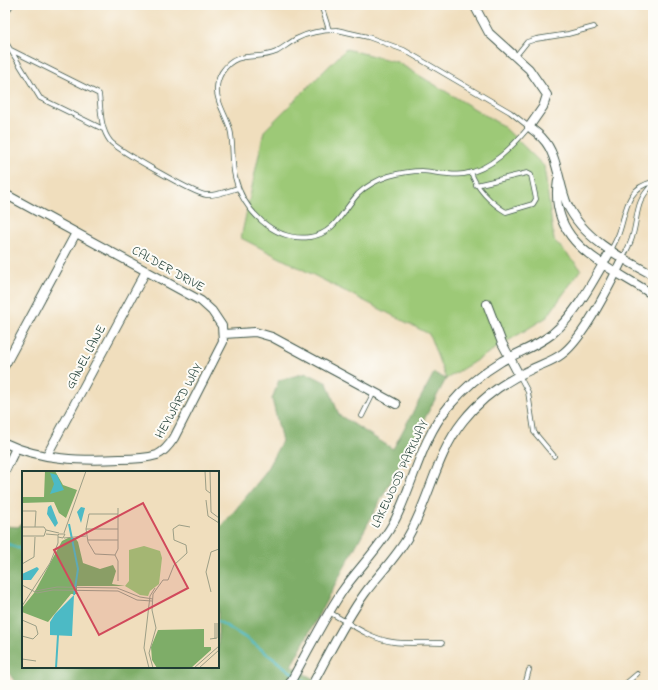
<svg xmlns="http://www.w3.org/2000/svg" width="658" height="690" font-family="'Indie Flower',sans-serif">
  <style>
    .green { fill: #9dc977; stroke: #5e8356 }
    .forest { fill: #7ead68; stroke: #4e754e }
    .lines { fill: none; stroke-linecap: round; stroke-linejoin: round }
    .stream { stroke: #4cbac5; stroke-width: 2.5 }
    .service-casing { stroke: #3e5549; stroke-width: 5.5 }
    .minor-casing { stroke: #3e5549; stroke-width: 10 }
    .tertiary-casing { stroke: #3e5549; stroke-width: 12 }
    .service { stroke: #fff; stroke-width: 4 }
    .minor { stroke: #fff; stroke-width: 8 }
    .tertiary { stroke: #fff; stroke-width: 10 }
    .labels { text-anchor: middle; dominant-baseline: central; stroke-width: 4; stroke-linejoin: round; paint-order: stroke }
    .street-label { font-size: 13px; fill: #1f3d34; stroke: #fdfcf7 }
    .inset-river { fill: none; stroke: #4cbac5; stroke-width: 2 }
    .inset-road { fill: none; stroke: #9c9e86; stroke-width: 1 }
    .view { fill: #d1495b; fill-opacity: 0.15; stroke: #d1495b; stroke-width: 2 }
    .inset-edge { fill: none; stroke: #1f3d34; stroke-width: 2 }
  </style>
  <rect width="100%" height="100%" fill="#fdfcf7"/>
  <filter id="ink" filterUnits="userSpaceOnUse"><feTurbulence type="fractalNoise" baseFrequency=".025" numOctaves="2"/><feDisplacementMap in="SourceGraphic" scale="8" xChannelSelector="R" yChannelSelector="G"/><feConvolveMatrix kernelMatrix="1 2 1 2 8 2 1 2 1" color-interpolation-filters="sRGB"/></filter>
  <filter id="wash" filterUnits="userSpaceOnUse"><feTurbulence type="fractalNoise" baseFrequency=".012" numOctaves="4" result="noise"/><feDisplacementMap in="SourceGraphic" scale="16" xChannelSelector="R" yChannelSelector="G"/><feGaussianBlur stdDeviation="0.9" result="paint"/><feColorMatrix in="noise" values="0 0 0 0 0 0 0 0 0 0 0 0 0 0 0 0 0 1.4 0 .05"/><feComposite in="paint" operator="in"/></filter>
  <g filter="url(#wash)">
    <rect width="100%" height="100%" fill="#f0debd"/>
    <path class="green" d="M346,49L397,62L503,126L544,166L554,240L581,269L547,317L446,379L429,334L241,238L264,131Z"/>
    <path class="forest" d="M307,373L327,383L339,415L393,449L434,373L446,379L291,666L324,685H17L5,667V526L18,527L23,522V667H218V529L223,525L263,476L282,441L272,399L279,380Z"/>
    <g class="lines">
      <path class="stream" d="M5,543L23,550
        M218,621L249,640L308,685"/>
    </g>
  </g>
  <g filter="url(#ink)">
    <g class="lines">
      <g class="service-casing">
        <path id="service" d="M321,5L329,30
          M5,15L11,5
          M337,30L368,37L404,50L510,112L529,127C513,146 491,170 464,174C451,176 436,172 422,171C411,171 400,173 389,176C379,179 366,186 358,194C343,210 335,234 310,237C274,242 243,210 235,177C231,161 234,144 230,129C224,109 209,94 222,72C237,49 256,61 276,52C283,48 289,43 296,39C309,32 323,30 337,30Z
          M5,41L40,98L103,129
          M11,50L99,94C101,110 100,128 110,141C116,149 195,194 206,195C216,196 228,191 238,188
          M515,57L527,42L536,39L568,34L594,27
          M471,172C476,188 491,203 506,212L533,204L536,199L531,175L527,173L476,185
          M611,250C614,244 618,237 620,230C626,211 627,187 653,182
          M623,258C626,251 630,245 632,238C639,215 634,203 653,184
          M519,375L528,392L534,432L554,456
          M362,416L374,392
          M329,612C349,623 370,639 393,642C409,644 426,642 442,643
          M525,685L529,670
          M624,685L637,674"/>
      </g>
      <g class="minor-casing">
        <path id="minor" d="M474,5L489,33L529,69L547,95L543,107L529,127C534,131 539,134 543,139C557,153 559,185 567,204C583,239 621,258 653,275
          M558,180C548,246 609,265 653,295
          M5,194L201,301L212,311L222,326L223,342L174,438C170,444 164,452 157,455C145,459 132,459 120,459C82,461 40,460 5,443
          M487,304L502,343L519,375
          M224,334L255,332L272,337L396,404
          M5,365L76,233
          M47,455L146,271
          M5,471L16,448
          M289,685C306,654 322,622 341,593C358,568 381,547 395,520C414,482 421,439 449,406C464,388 482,373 502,361C519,352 537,346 552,334C578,312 594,279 611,250
          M312,685C329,654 344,622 365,593C379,574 397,557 409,535C430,498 436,455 463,421C481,398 505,381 532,369C542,364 553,361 562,354C583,339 611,283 623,258"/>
      </g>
      <g class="tertiary-casing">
        <path id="tertiary" d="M5,683L6,685"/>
      </g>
      <use href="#service" class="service"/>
      <use href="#minor" class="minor"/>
      <use href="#tertiary" class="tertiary"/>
    </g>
  </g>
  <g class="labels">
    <g class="street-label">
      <text transform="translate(168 269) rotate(29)">CALDER DRIVE</text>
      <text transform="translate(86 357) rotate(-62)">GANEL LANE</text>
      <text transform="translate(179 401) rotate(-61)">HEYWARD WAY</text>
      <text transform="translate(400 474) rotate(-65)">LAKEWOOD PARKWAY</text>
    </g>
  </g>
  <g transform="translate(22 471)">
    <rect width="197" height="197" fill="#f0debd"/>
    <path d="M122,75L138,80L140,87L137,113L128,120L126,125L118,124L103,115L107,110V79Z" fill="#9dc977"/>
    <path d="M23,0H33L41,14L55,19L44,47L37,42L32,31L0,32V26H22ZM46,67H53L56,71L61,92L78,98L91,94L94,100L90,113L103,115H55V123H49L26,151L0,141V137L12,122L40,70ZM182,158V176H189V179L169,197H135L130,189L129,176L136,159Z" fill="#7ead68"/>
    <path d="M28,2L35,4L42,19L28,23L32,13ZM29,34L36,52L33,56L25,43L26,36ZM59,36L63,37L59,52L55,41ZM15,96L17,98L9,109H0V103ZM52,124L50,165L28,164V151L33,143Z" fill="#4cbac5"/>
    <path class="inset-river" d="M47,53L56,98L52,124M34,197L36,164"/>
    <path class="inset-road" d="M183,0L184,19L188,22M188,0L189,41L197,47M184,29L186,45L197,52M0,40H14L13,56M0,56H22L24,59L22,65H0M64,58H96M24,59L37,62M42,62L64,0M24,63L36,64M42,67L64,65M66,69H96M93,84L73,83L66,71L64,58L67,43H96M93,84L96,78V37M93,84L96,90V110M0,93L12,86L13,66M0,114L15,122L31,119L96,120L115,129L130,130M13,120L35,116L95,117L118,126L131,128M189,121L184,101L189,81L197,78M0,135L28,92L36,72V64L37,63H43L41,67L36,66M0,149L14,155L16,163L11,168L0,165M193,152V168M188,168L195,167V152M0,188L14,190M127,197L122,177L128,125L133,117M131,197L127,182L134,157L130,139L131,123L141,109H146L152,94L165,82L164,74L152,69L151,58L157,54L168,56M172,197L197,175M177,197L197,179"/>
    <path class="view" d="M121,32L166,117L77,164L32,79Z"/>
    <rect width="197" height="197" class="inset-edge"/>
  </g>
  <rect width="658" height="690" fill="none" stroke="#fdfcf7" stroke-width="20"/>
</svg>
